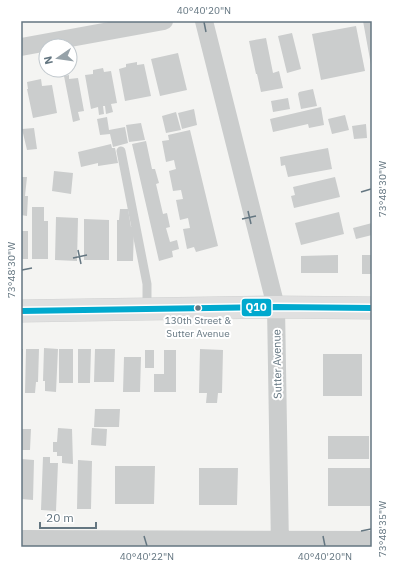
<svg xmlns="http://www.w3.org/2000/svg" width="393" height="568" font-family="'IBM Plex Sans',sans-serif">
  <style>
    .building { fill: #cbcdcd }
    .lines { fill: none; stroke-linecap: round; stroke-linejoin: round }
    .secondary-casing { stroke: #d1d2d2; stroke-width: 23 }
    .lane { stroke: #cbcdcd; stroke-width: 9 }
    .street { stroke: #cbcdcd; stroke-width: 18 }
    .secondary { stroke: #e0e0e0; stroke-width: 22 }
    .bus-1-casing { stroke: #fff; stroke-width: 9 }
    .bus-1 { stroke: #00a9ce; stroke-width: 6 }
    .ticks { fill: none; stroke: #647681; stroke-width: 1.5 }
    .bus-dot { fill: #647681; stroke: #fff; stroke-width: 1.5 }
    .labels { text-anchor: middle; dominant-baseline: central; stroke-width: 4; stroke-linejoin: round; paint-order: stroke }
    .bus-label { font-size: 10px; fill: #647681; stroke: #fff }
    .street-label { font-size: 11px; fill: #647681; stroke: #fff }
    .line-badge { stroke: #fff; stroke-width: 1.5 }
    .badge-label { font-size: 11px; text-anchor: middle; font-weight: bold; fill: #fff }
    .neatline { fill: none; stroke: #647681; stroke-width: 1.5 }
    .ticks-label { font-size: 10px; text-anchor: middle; fill: #647681 }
  </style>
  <rect width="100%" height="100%" fill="#f4f4f2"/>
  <path class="building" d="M363,21H372V65H371Z
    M356,26L365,71L321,80L312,34Z
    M292,33L301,69L287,73L278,36Z
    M266,38L273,73L279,71L283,88L261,92L257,74H256L249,41Z
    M178,53L187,90L160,96L151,59Z
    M137,62V65L144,64L151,96L125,101L119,69L126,67V64Z
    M103,68L104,72L111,71L117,103L111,104L113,112L106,114L105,106H103L104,114L99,115L98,107L91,109L85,75L93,74V70Z
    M69,75V79L78,78L84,111L78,112L80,120L73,122L64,76Z
    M41,79L42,86L52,85L57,113L33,118L27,89H28L27,82Z
    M313,89L317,106L301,109L298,94L299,92Z
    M288,98L290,109L273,112L271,101Z
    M321,107L324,125L309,128L308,124L273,132L270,119Z
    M194,109L197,125L182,129L178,113Z
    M176,112L181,130L166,133L162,116Z
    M345,115L349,130L332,134L328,119Z
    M107,117L109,130L125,127L128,143L113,147L110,134L100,135L97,119Z
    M141,123L145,140L129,142L126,125Z
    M366,124L367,138L354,139L352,126Z
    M34,128L37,149L27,150L22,129Z
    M190,130L218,246L196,252L194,247L187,249L183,229L190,228L188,218L180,220L176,200L183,199L181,190L173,191L169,171L176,169L175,165L174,160L166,162L162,141L169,140L168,135Z
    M146,141L152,169H155L159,183L156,184L163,214L167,213L170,227L166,228L170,242L177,240L179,249L172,251L173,257L159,261L132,144Z
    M111,144L112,148H115L118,163L98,166V163L81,167L78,152Z
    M328,148L332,169L288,177L285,165L281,166L280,157Z
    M54,171L73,173L71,194L52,191Z
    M21,177H27L25,196H28L27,216L21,215Z
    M335,177L340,197L294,208L291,196L295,195L293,187Z
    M32,207H44V221H48V259H32Z
    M120,209H128L131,227H134L133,261H117V220H119Z
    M339,212L344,234L301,245L295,223Z
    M56,217L78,218L77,261L55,260Z
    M84,219L109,220V260H84Z
    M372,223V235L356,239L353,228Z
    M21,231H28V259H21Z
    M338,255V273H301V256Z
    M362,255H372V274H362Z
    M44,348L58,349L56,392L45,391V381H43Z
    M21,349H23L22,368H21Z
    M26,349H39L38,382H36L35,393H25Z
    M59,349H73V383H59Z
    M78,349H91L90,383H78Z
    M95,349H115L114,382H94Z
    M200,349L223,350L222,393H218L217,403H206L207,393H199Z
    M145,350H154V368H145Z
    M164,350H176V392H154V374H164Z
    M323,354H362V396H323Z
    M124,357H141L140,392H123Z
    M95,409H120L119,427H94Z
    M58,428L72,429L73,464L62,463V456H57V452H53V442H57Z
    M92,428L107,429L106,446L91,445Z
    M21,429H31L30,450H21Z
    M328,436H369V459H328Z
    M43,457H50V463H58L56,511L41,510Z
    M21,459L34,460L33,500L21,499Z
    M78,460L92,461L91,509H77Z
    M115,466H155L154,504H115Z
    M199,468H238L237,505H199Z
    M328,468H370V506H328Z"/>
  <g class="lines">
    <g class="secondary-casing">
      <path id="secondary" d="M21,311L276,307L372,308"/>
    </g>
    <path class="lane" d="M121,151L147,284V309"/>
    <path class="street" d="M204,21L276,307L280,547
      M21,47L164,21
      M21,539L372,540"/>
    <use href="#secondary" class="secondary"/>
    <g class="bus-1-casing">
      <path id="bus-1" d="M21,311L276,307L372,308"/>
    </g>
    <use href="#bus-1" class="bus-1"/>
  </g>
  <path class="ticks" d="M204,22L206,32M361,192L371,189M248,211L251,224M242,219L256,216M78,250L81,264M73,258L87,255M22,270L32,268M361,531L371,529M144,536L147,546M323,536L325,546"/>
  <circle class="bus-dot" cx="198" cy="308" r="3.5"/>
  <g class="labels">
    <g class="bus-label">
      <text x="198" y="320">130th Street &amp;<tspan x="198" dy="13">Sutter Avenue</tspan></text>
    </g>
    <g class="street-label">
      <text transform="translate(277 364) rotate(-91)">Sutter Avenue</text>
    </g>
  </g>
  <rect class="line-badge" x="241" y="298" width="31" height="19" rx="4" fill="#00a9ce"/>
  <g class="badge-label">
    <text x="256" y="311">Q10</text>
  </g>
  <rect width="393" height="568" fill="none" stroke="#ffffff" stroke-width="44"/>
  <g transform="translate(58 58) rotate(257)"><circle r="19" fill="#ffffff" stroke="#c1c8cd"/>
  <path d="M0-3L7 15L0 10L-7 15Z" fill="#96a2a9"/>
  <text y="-6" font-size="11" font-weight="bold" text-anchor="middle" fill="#647681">N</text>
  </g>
  <path d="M40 522v6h56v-6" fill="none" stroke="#647681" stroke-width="2"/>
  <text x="46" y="522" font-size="12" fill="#647681" stroke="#ffffff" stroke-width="3" paint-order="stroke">20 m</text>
  <rect x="22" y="22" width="349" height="524" class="neatline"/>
  <g class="ticks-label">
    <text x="204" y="14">40°40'20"N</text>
    <text transform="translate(382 189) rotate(-90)" y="4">73°48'30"W</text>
    <text transform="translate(11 270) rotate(-90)" y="4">73°48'30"W</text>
    <text transform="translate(382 529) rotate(-90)" y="4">73°48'35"W</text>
    <text x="147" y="560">40°40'22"N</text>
    <text x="325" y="560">40°40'20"N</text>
  </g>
</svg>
